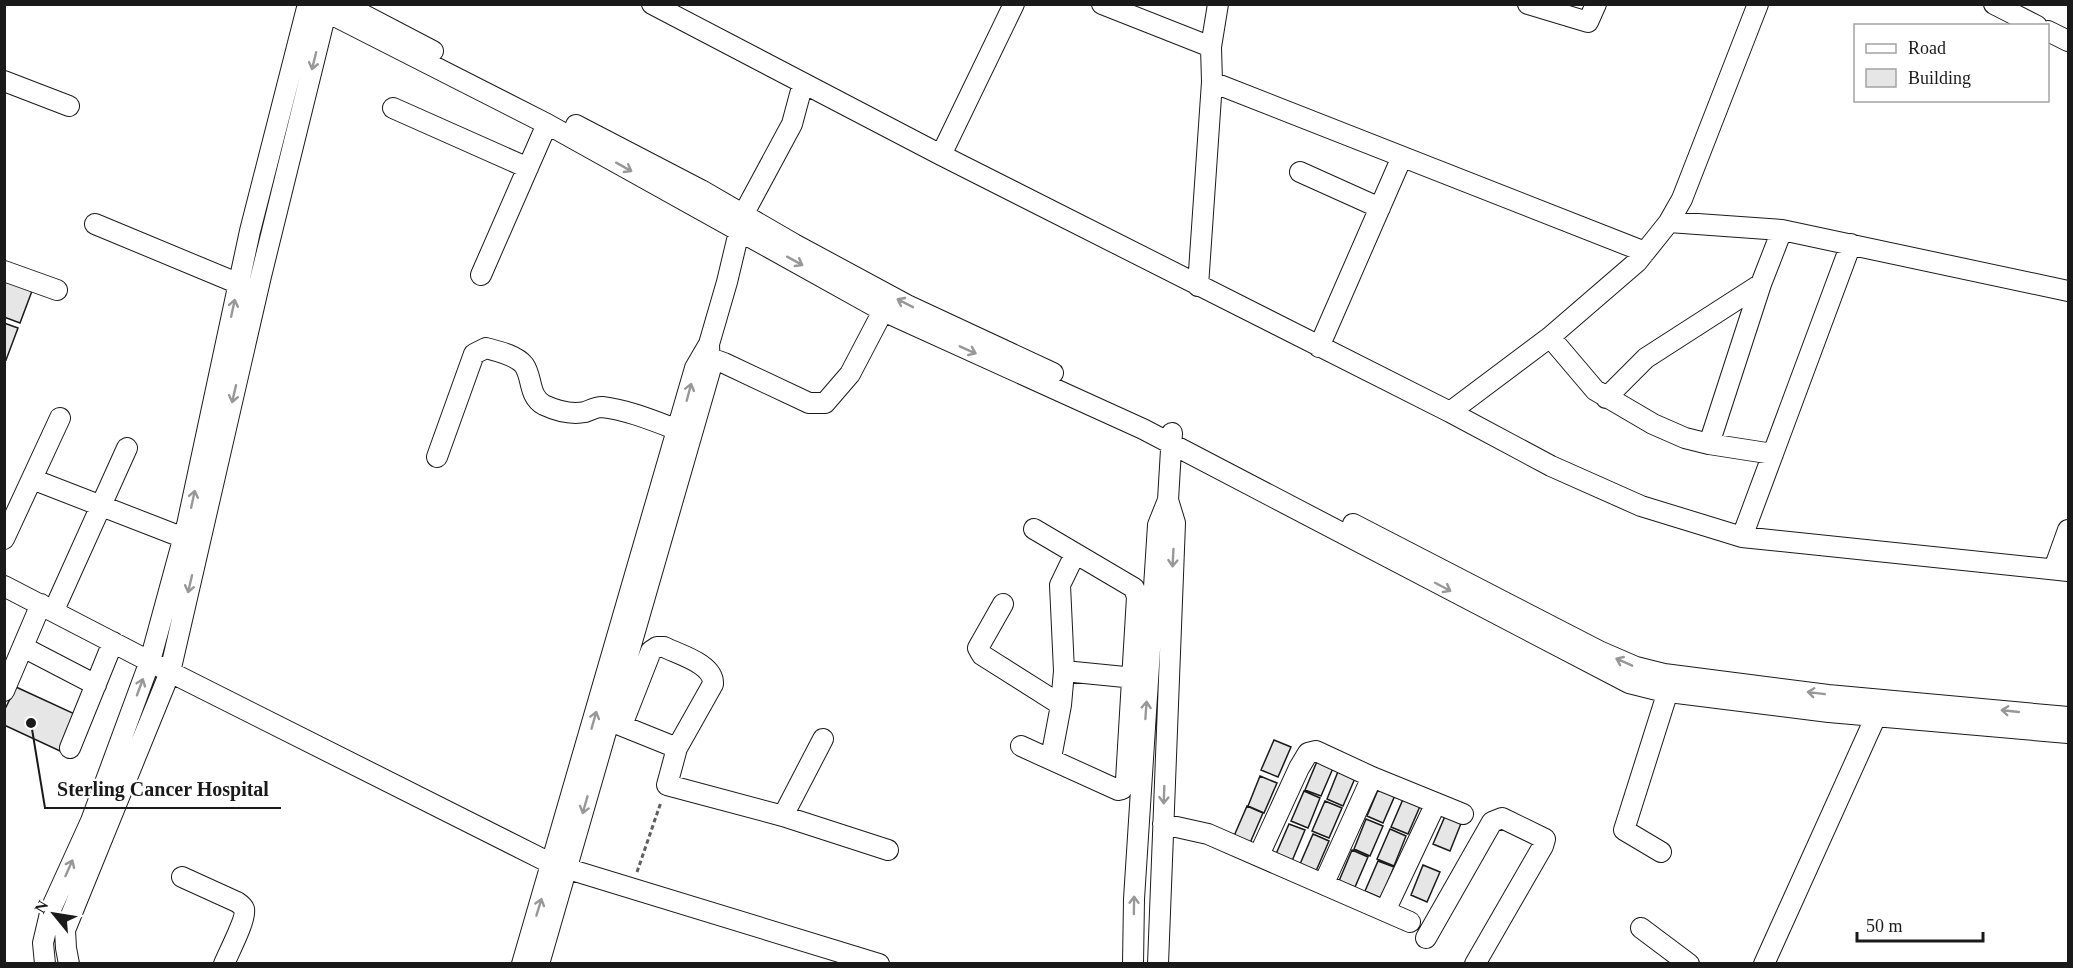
<svg xmlns="http://www.w3.org/2000/svg" width="2073" height="968" font-family="Georgia,serif">
  <style>
    .building { fill: #e6e6e6; stroke: #1a1a1a; stroke-width: 1.5 }
    .lines { fill: none; stroke-linecap: round; stroke-linejoin: round }
    .minor-casing { stroke: #1a1a1a; stroke-width: 22 }
    .path { stroke: #5f5f5f; stroke-width: 3; stroke-dasharray: 4.5 3; stroke-linecap: butt }
    .minor { stroke: #fff; stroke-width: 20 }
    .oneway { stroke: #989898 }
    .leader { fill: none; stroke: #1a1a1a; stroke-width: 2 }
    .callout-dot { fill: #1a1a1a; stroke: #fff; stroke-width: 2 }
    .callout-label { font-size: 20px; text-anchor: middle; font-weight: bold; fill: #1a1a1a; stroke: #fff; stroke-width: 4.5; stroke-linejoin: round; paint-order: stroke }
  </style>
  <rect width="100%" height="100%" fill="#fff"/>
  <path class="building" d="M4,281L32,291L20,323L4,317Z
    M4,323L18,328L6,360L4,359Z
    M16,687L77,715L60,751L4,725V711Z
    M1274,740L1291,747L1278,777L1261,770Z
    M1318,759L1334,766L1321,796L1305,790Z
    M1339,769L1356,776L1343,806L1327,799Z
    M1260,776L1277,783L1264,813L1248,806Z
    M1380,785L1396,793L1383,823L1367,816Z
    M1304,791L1320,798L1308,828L1291,821Z
    M1404,797L1421,804L1408,834L1391,827Z
    M1325,801L1342,808L1329,838L1312,831Z
    M1247,806L1263,813L1250,843L1234,836Z
    M1446,814L1462,821L1450,851L1433,844Z
    M1366,819L1383,826L1370,856L1354,849Z
    M1289,824L1305,830L1292,861L1276,854Z
    M1390,829L1406,836L1394,866L1377,859Z
    M1313,834L1329,841L1316,871L1300,864Z
    M1352,850L1368,857L1355,887L1339,881Z
    M1378,861L1394,867L1381,898L1365,891Z
    M1423,865L1440,872L1427,902L1411,895Z"/>
  <g class="lines">
    <g class="minor-casing">
      <path id="minor" d="M311,4L547,124L883,311L1143,429L1629,683L1661,691L1829,712L2068,733
        M343,4L433,51
        M652,4L941,155L1450,412L1551,466L1641,506L1742,537L2068,571
        M1102,4L1211,47
        M1528,4L1588,22L1596,4
        M1994,4L2037,26
        M2048,31L2068,41
        M4,81L69,106
        M1212,82L1645,252
        M393,108L528,168
        M576,125L701,190L794,244L907,305L1053,373
        M941,155L1014,4
        M1300,172L1380,208
        M1669,222L1782,230L2068,291
        M95,224L249,288
        M4,271L57,290
        M481,275L547,124
        M1198,286L1212,82L1211,47L1218,4
        M1550,337L1595,390L1653,424L1685,438L1709,444L1773,454
        M1319,347L1398,166
        M710,358L724,363L809,403H825L850,374L883,311
        M1606,398L1646,358L1761,284
        M1450,412L1550,337L1637,262L1669,222L1682,199L1758,4
        M1709,444L1761,284L1782,230
        M437,457L474,354L486,348C497,351 516,355 524,365C533,378 528,396 544,405C557,411 570,415 585,412C591,410 595,407 602,407C628,410 654,421 678,430
        M32,479L184,538
        M1353,524L1599,651L1636,667L1664,674L1828,695L2068,717
        M1742,537L1851,244
        M4,539L60,418
        M2054,569L2068,530
        M4,586L170,672L552,864L879,964
        M1003,604L978,648L982,655L1061,705
        M54,610L127,448
        M23,647L96,685
        M1064,671L1145,679
        M4,691L41,604
        M610,721L677,748
        M622,725L651,651L657,647H664C680,655 714,664 713,684L677,748L667,785L783,816L888,850
        M1021,746L1118,790L1122,789L1126,780L1137,597L1134,588L1034,529
        M70,748L113,642
        M1051,758L1061,705L1064,671L1060,585L1075,554
        M783,816L823,739
        M1163,824L1208,834L1410,922
        M1661,852L1624,830L1668,691
        M1259,855L1299,768L1308,753L1316,751L1372,777L1463,814
        M182,877L237,902C240,904 243,906 244,909C247,918 228,954 224,964
        M1324,883L1372,777
        M1385,911L1436,803
        M1641,928L1689,964
        M1426,938L1492,822L1502,818L1545,839L1543,846L1475,964
        M45,964L43,943L51,909L91,821L150,661L187,525L250,231L308,4
        M69,964L66,948L65,930L170,672L261,276L328,4
        M522,964L695,368L709,344L727,282L743,215L792,124L803,83
        M539,964L710,371L709,344
        M1133,964L1134,899L1158,525L1168,500
        M1158,964L1175,523L1168,500L1172,433
        M1764,964L1876,716"/>
    </g>
    <path class="path" d="M637,872L661,802"/>
    <use href="#minor" class="minor"/>
  </g>
  <defs><path id="oneway-shaft" d="M-6 0H5M1.5-3L5.5 0L1.5 3" fill="none" stroke-width="1.6" stroke-linecap="round" stroke-linejoin="round" transform="scale(1.5)"/></defs>
  <g class="oneway">
    <use href="#oneway-shaft" transform="translate(314 61) rotate(104)"/>
    <use href="#oneway-shaft" transform="translate(624 167) rotate(29)"/>
    <use href="#oneway-shaft" transform="translate(795 261) rotate(29)"/>
    <use href="#oneway-shaft" transform="translate(905 303) rotate(-153)"/>
    <use href="#oneway-shaft" transform="translate(233 308) rotate(-78)"/>
    <use href="#oneway-shaft" transform="translate(968 350) rotate(24)"/>
    <use href="#oneway-shaft" transform="translate(689 392) rotate(-75)"/>
    <use href="#oneway-shaft" transform="translate(234 394) rotate(103)"/>
    <use href="#oneway-shaft" transform="translate(193 499) rotate(-78)"/>
    <use href="#oneway-shaft" transform="translate(1173 558) rotate(93)"/>
    <use href="#oneway-shaft" transform="translate(190 584) rotate(103)"/>
    <use href="#oneway-shaft" transform="translate(1443 587) rotate(28)"/>
    <use href="#oneway-shaft" transform="translate(1624 662) rotate(-156)"/>
    <use href="#oneway-shaft" transform="translate(140 687) rotate(-70)"/>
    <use href="#oneway-shaft" transform="translate(1816 693) rotate(-173)"/>
    <use href="#oneway-shaft" transform="translate(1146 710) rotate(-86)"/>
    <use href="#oneway-shaft" transform="translate(2010 711) rotate(-174)"/>
    <use href="#oneway-shaft" transform="translate(594 720) rotate(-74)"/>
    <use href="#oneway-shaft" transform="translate(1164 795) rotate(92)"/>
    <use href="#oneway-shaft" transform="translate(585 805) rotate(106)"/>
    <use href="#oneway-shaft" transform="translate(69 868) rotate(-66)"/>
    <use href="#oneway-shaft" transform="translate(1134 905) rotate(-89)"/>
    <use href="#oneway-shaft" transform="translate(539 907) rotate(-73)"/>
  </g>
  <path class="leader" d="M31 723L45 808H281"/>
  <circle class="callout-dot" cx="31" cy="723" r="6"/>
  <g class="callout-label">
    <text x="163" y="796">Sterling Cancer Hospital</text>
  </g>
  <rect width="2073" height="968" fill="none" stroke="#1a1a1a" stroke-width="12"/>
  <rect x="1854" y="24" width="195" height="78" fill="#ffffff" stroke="#a3a3a3" stroke-width="1.5"/>
  <rect x="1866" y="44" width="30" height="9" fill="#ffffff" stroke="#a3a3a3" stroke-width="1.5"/>
  <text x="1908" y="54" font-size="18" fill="#1a1a1a">Road</text>
  <rect x="1866" y="69" width="30" height="18" fill="#e6e6e6" stroke="#a3a3a3" stroke-width="1.5"/>
  <text x="1908" y="84" font-size="18" fill="#1a1a1a">Building</text>
  <g transform="translate(54 914) rotate(300)" stroke="#ffffff" stroke-width="4.5" paint-order="stroke">
  <path d="M0-4.5L10 22L0 15L-10 22Z" fill="#1a1a1a"/>
  <text y="-9" font-size="16" font-weight="bold" text-anchor="middle" fill="#1a1a1a">N</text>
  </g>
  <path d="M1857 932v9h126v-9" fill="none" stroke="#1a1a1a" stroke-width="3"/>
  <text x="1866" y="932" font-size="18" fill="#1a1a1a" stroke="#ffffff" stroke-width="4.5" paint-order="stroke">50 m</text>
</svg>
